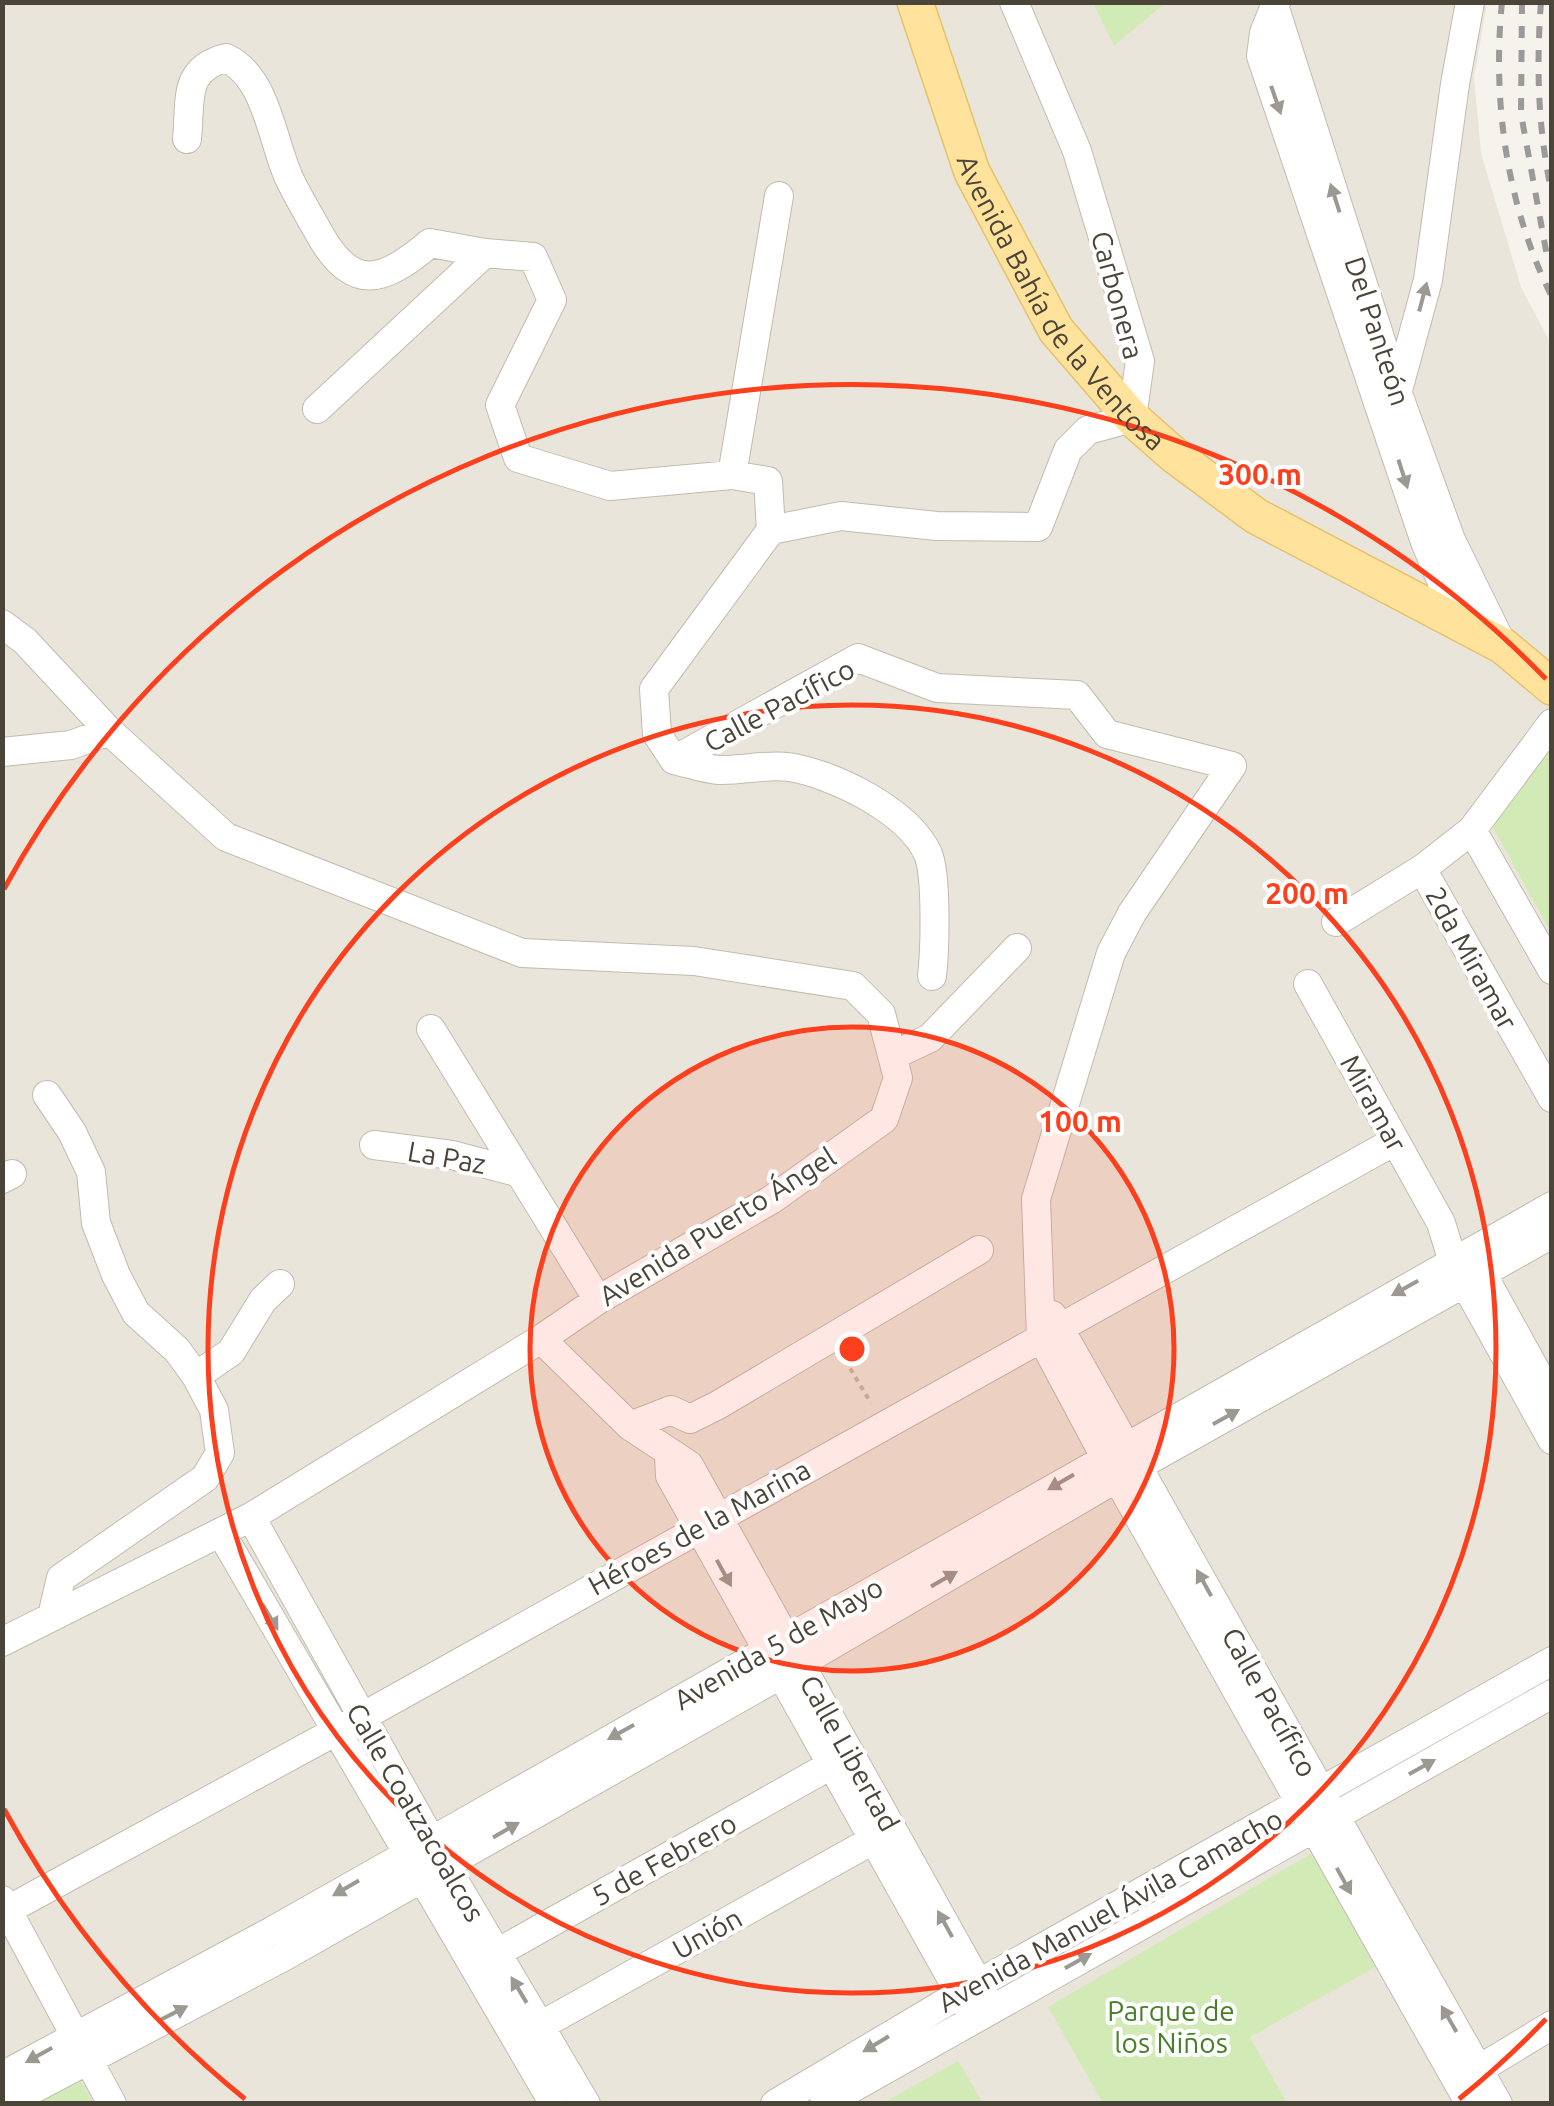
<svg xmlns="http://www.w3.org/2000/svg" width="1554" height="2106" font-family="Ubuntu,sans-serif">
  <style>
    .residential { fill: #eae5da }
    .green { fill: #d2eab5 }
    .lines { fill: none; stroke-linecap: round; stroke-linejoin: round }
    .minor-casing { stroke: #c2bbae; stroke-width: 30 }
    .major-casing { stroke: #e6c16a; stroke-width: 38 }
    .path { stroke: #c4b79f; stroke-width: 4; stroke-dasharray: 5 5; stroke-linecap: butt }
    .minor { stroke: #fff; stroke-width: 28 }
    .major { stroke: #ffe39c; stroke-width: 35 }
    .rail { stroke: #9a9a9a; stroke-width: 6; stroke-dasharray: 12 12; stroke-linecap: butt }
    .oneway { fill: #9c9892 }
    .ring { fill: none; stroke: #fc3f1d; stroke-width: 5 }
    .labels { text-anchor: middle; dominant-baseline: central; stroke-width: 8; stroke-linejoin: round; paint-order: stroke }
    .street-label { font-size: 28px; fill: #4b4439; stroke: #fff }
    .park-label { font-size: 28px; fill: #4a7f2a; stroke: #fff }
    .centre { fill: #fc3f1d; stroke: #fff; stroke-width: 5 }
    .ring-label { font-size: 30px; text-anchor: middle; font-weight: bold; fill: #fc3f1d; stroke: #fff; stroke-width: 8; stroke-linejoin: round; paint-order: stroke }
  </style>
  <rect width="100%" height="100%" fill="#f6f3ec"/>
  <path class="residential" d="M3,3H1487L1474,78L1481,153L1521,287L1552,346L1551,2103L3,2104Z"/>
  <path class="green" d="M1093,3H1165L1114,46Z
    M1551,739V932L1488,819Z
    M1314,1852L1379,1965L1250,2037L1287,2103H1103L1048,2007Z
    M958,2061L983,2103H883Z
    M75,2071L93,2103L16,2104Z"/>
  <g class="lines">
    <g class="minor-casing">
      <path id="minor" d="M1276,3L1264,33L1261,56L1425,542L1458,620
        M1275,8L1397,391L1451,540L1503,646
        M187,139C191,101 182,69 226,58C267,77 272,141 289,178C298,197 309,215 319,233C352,293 383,283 430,243L485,253
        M1398,390L1428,280L1455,84L1470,2
        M317,409L485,253L533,257L552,300L500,405L518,458L610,486L732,475L768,481L771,530L654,689L657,734L674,760L858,658L937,688L1077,695L1107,734L1232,766L1132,913L1111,953L1036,1199L1041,1337L1105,1457L1470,2104
        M732,475L779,196
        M771,530L841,516L937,526L1038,527L1068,450L1088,430L1132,418L1140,361L1077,151L1014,2
        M2,624L25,641L109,731L226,837L522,953L694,961L853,986L881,1014L898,1078L884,1119L771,1200L598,1300L541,1339L251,1517L2,1642
        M2,752L71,745L109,731
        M674,760C688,763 704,769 719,770C741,771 766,764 788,767C832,773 909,811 928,854C937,876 935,950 932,976
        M1472,830L1552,970
        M1422,869L1552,1098
        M1336,922L1422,869L1472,830L1552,723
        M1308,984L1441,1223L1453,1262L1552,1440
        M431,1029L598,1300
        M892,1056L930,1038L1017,948
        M47,1095L72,1132L91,1172L96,1223L116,1275L136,1313L177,1350L196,1376L214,1410L220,1453L205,1478L61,1578L52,1616
        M374,1145L452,1155L520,1173
        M2,1179L12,1174
        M1473,1257L1552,1400
        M1052,1315L1498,2104
        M541,1339L630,1426L689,1465L987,1999
        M196,1376L231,1352L263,1300L280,1284
        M630,1426L671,1410L690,1419L718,1405L979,1250
        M669,1455L670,1476L969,2010
        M251,1517L445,1865L586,2104
        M221,1533L554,2104
        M2,1900L112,2104
        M2,1913L362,1717L1395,1141
        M497,1953L831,1765
        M540,2026L873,1840
        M2,2076L272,1931L1552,1206
        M1463,2079L1552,2025
        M5,2104L285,1956L780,1675L1117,1478L1552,1234
        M775,2104L960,1994L1552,1661
        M824,2104L1552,1694"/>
    </g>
    <g class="major-casing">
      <g id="major">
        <path id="s1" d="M915,2L972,172L1056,330L1132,418L1174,455L1256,516L1503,646L1552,687"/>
      </g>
    </g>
    <path class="path" d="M845,1360L871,1403"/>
    <use href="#minor" class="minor"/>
    <use href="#major" class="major"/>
    <path class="rail" d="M1502,2C1492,102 1507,207 1552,297
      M1522,2L1521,114L1547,256
      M1541,2C1536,68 1538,130 1552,194"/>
  </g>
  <defs><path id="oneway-solid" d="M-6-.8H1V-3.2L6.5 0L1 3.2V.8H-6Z" transform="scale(2.5)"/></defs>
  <g class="oneway">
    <use href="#oneway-solid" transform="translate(1276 100) rotate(71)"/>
    <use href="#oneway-solid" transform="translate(1335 198) rotate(-108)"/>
    <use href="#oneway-solid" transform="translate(1423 297) rotate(-75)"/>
    <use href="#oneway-solid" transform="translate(1403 474) rotate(72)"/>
    <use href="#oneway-solid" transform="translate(1405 1288) rotate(151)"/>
    <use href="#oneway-solid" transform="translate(1226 1417) rotate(-29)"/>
    <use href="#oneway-solid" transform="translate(1061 1482) rotate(150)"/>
    <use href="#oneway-solid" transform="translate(724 1573) rotate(61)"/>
    <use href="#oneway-solid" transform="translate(944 1579) rotate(-30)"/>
    <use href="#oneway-solid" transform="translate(1204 1583) rotate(-119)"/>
    <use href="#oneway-solid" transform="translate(270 1617) rotate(59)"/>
    <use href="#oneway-solid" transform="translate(621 1732) rotate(151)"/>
    <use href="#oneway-solid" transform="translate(1422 1767) rotate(-29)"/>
    <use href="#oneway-solid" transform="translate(506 1830) rotate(-30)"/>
    <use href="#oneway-solid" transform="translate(1344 1881) rotate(61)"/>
    <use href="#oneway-solid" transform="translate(346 1888) rotate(150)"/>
    <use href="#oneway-solid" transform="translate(945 1924) rotate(-119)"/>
    <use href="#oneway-solid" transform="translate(1078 1961) rotate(-29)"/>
    <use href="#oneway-solid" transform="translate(519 1990) rotate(-121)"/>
    <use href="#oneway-solid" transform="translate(174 2013) rotate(-27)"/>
    <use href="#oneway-solid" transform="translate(1449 2019) rotate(-120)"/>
    <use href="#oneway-solid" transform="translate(876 2044) rotate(149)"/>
    <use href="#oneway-solid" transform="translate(39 2055) rotate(151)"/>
  </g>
  <circle cx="852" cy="1349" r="322" fill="#fc3f1d" fill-opacity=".12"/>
  <g class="ring">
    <circle cx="852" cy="1349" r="322"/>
    <circle cx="852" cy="1349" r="644"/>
    <path d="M1546 2019A965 965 0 0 1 1459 2099M245 2099A965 965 0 0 1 4 1809M4 889A965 965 0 0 1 1546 679"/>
  </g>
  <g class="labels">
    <g class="street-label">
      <text transform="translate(1118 295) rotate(75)">Carbonera</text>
      <text stroke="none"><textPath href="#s1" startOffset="338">Avenida Bahía de la Ventosa</textPath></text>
      <text transform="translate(1378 331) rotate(72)">Del Panteón</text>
      <text transform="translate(779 705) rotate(-28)">Calle Pacífico</text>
      <text transform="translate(1472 958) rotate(61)">2da Miramar</text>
      <text transform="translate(1374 1103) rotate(61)">Miramar</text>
      <text transform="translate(447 1157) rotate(10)">La Paz</text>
      <text transform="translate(717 1226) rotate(-32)">Avenida Puerto Ángel</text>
      <text transform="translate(699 1527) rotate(-29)">Héroes de la Marina</text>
      <text transform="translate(778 1643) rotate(-30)">Avenida 5 de Mayo</text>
      <text transform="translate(1270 1702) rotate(61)">Calle Pacífico</text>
      <text transform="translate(850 1753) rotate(61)">Calle Libertad</text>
      <text transform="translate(416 1812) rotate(60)">Calle Coatzacoalcos</text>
      <text transform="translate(664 1859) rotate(-29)">5 de Febrero</text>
      <text transform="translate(1110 1910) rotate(-29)">Avenida Manuel Ávila Camacho</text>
      <text transform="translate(707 1933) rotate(-29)">Unión</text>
    </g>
    <g class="park-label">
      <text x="1171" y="2010">Parque de<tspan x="1171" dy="32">los Niños</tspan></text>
    </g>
  </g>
  <circle cx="852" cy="1349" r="15" class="centre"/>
  <g class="ring-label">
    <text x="1260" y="485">300 m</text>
    <text x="1307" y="904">200 m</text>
    <text x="1080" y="1132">100 m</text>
  </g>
  <rect width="1554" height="2106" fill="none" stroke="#4b4439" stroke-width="10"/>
</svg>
